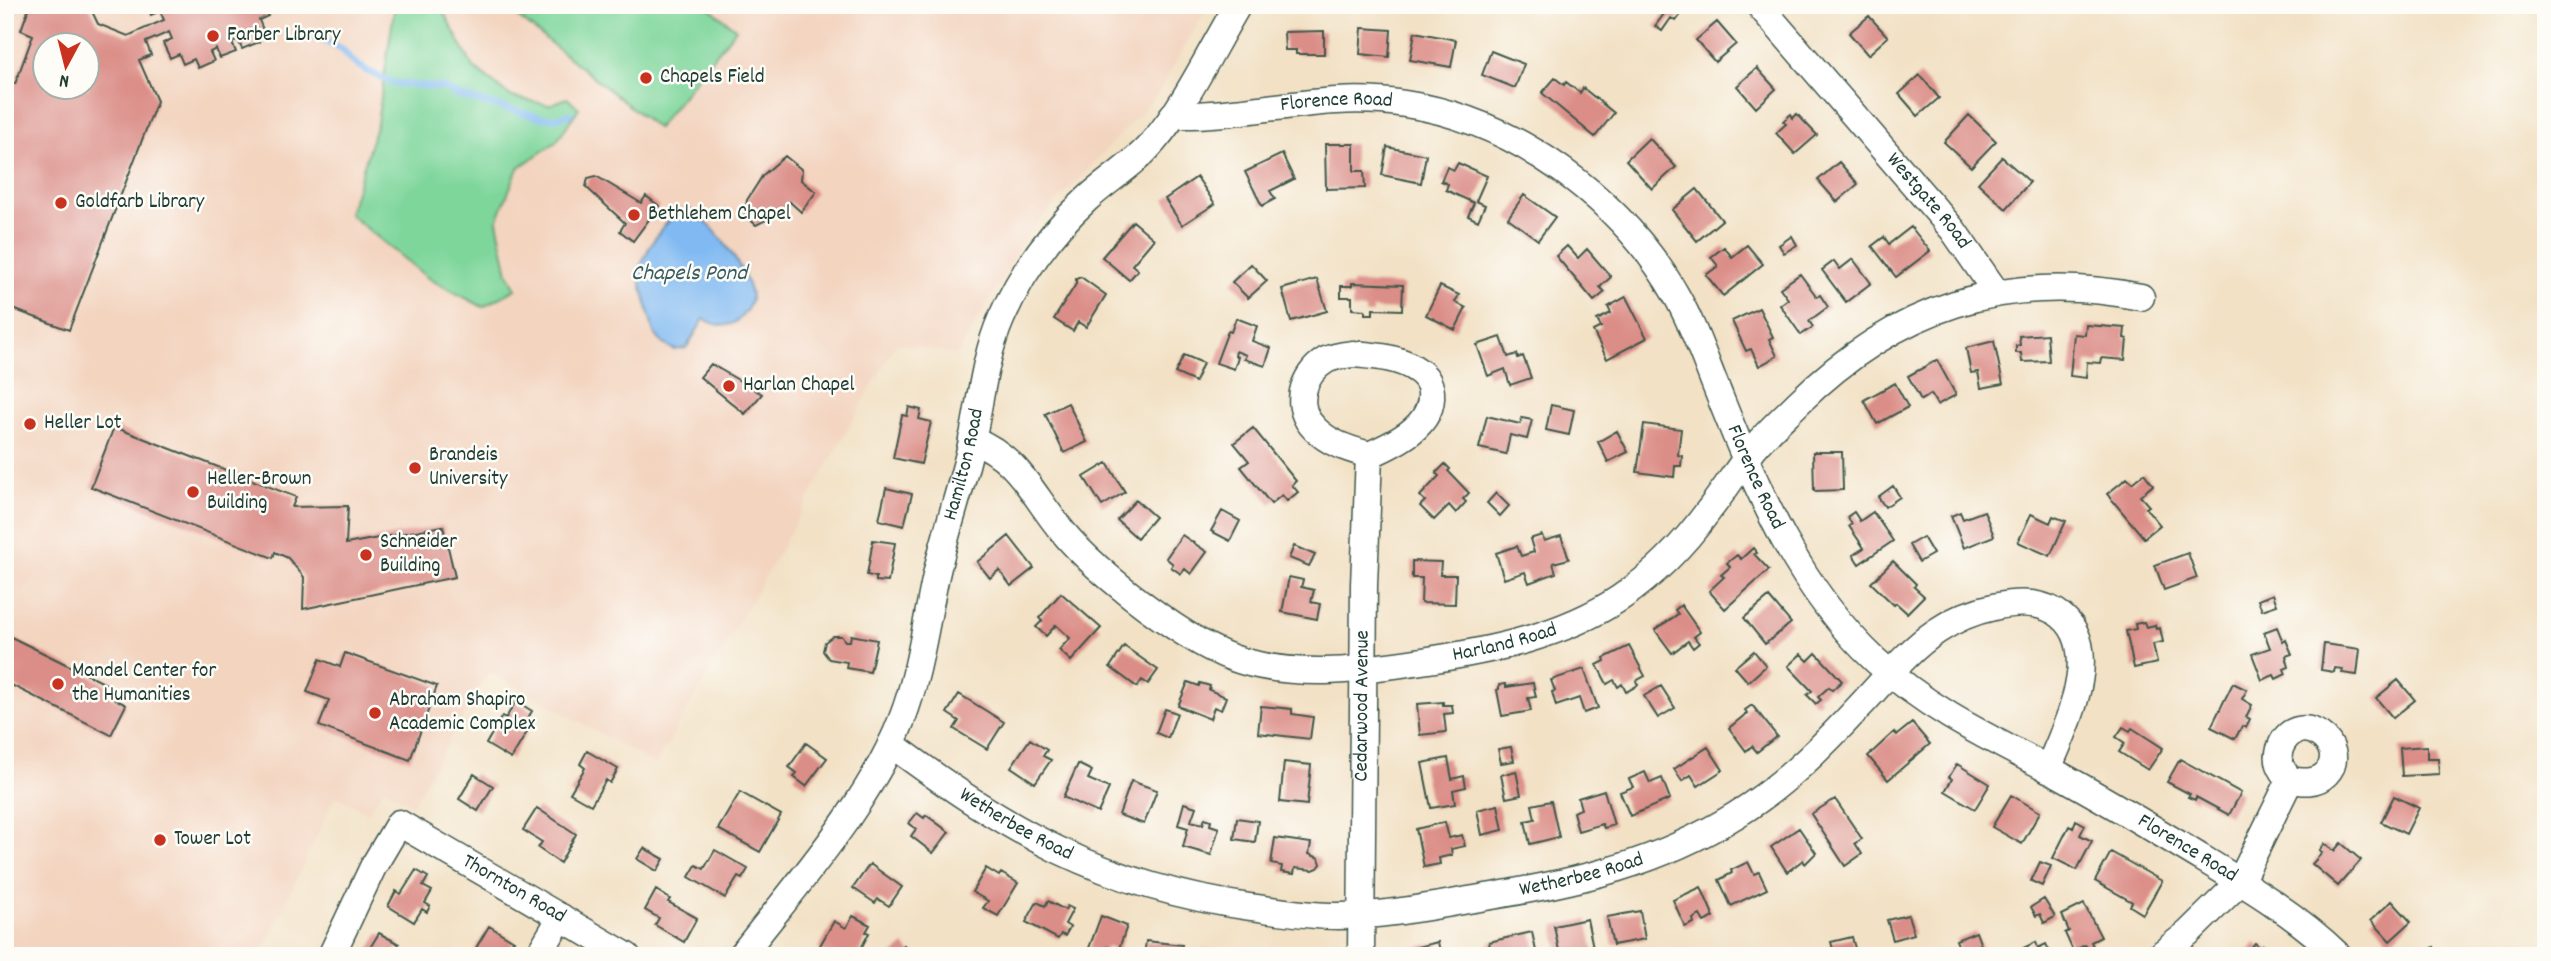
<svg xmlns="http://www.w3.org/2000/svg" width="2551" height="961" font-family="Dekko,sans-serif">
  <style>
    .built { fill: #f3d4bf; fill-rule: evenodd }
    .green { fill: #7ed69b; stroke: #4e8a68; stroke-width: 2 }
    .water { fill: #81baf2; stroke: #507c93; stroke-width: 2 }
    .lines { fill: none; stroke-linecap: round; stroke-linejoin: round }
    .stream { stroke: #81baf2; stroke-width: 7 }
    .building { fill: #db8d87; fill-rule: evenodd }
    .minor-casing { stroke: #3f564a; stroke-width: 29 }
    .minor { stroke: #fff; stroke-width: 26 }
    .poi-dot { fill: #c8321e; stroke: #fdfcf7; stroke-width: 2.5 }
    .labels { text-anchor: middle; dominant-baseline: central; stroke-width: 5; stroke-linejoin: round; paint-order: stroke }
    .poi-label { font-size: 21px; fill: #1f3d34; stroke: #fdfcf7; text-anchor: start }
    .street-label { font-size: 21px; fill: #1f3d34; stroke: #fdfcf7 }
    .water-label { font-size: 23px; font-style: italic; fill: #385c64; stroke: #fdfcf7 }
  </style>
  <rect width="100%" height="100%" fill="#fdfcf7"/>
  <filter id="ink" filterUnits="userSpaceOnUse"><feTurbulence type="fractalNoise" baseFrequency=".0143" numOctaves="2"/><feDisplacementMap in="SourceGraphic" scale="14" xChannelSelector="R" yChannelSelector="G"/><feConvolveMatrix kernelMatrix="1 2 1 2 8 2 1 2 1" color-interpolation-filters="sRGB"/></filter>
  <filter id="wash" filterUnits="userSpaceOnUse"><feTurbulence type="fractalNoise" baseFrequency=".00686" numOctaves="4" result="noise"/><feDisplacementMap in="SourceGraphic" scale="28" xChannelSelector="R" yChannelSelector="G"/><feGaussianBlur stdDeviation="1.57" result="paint"/><feColorMatrix in="noise" values="0 0 0 0 0 0 0 0 0 0 0 0 0 0 0 0 0 1.4 0 .05"/><feComposite in="paint" operator="in"/></filter>
  <g filter="url(#wash)">
    <rect width="100%" height="100%" fill="#f2e1c5"/>
    <path class="built" d="M5,5H1208L1157,95L1029,232L957,355L896,343L762,582L655,765L489,671L412,805L384,788L368,813L335,796L261,956H5ZM46,46H88V88H46Z"/>
    <path class="green" d="M395,5H430L443,11L473,67L512,97L549,105L567,98L579,108L556,142L518,168L497,221L508,273L516,289L483,307L429,279L349,214L377,123Z
      M503,5H706L736,29L657,128Z"/>
    <path class="water" d="M686,209C709,214 750,274 751,298C751,302 748,309 745,312C734,329 720,328 704,319L686,348L675,350L663,344L654,333L638,272C648,248 662,220 686,209Z"/>
    <g class="lines">
      <path class="stream" d="M314,36L342,49L353,62L367,71L393,83L444,88L458,96L543,118H557L570,114"/>
    </g>
    <g id="blocks">
      <path class="building" d="M30,5H89L98,24L128,36L164,20L160,11L151,15L147,5H263L268,16L259,20L263,30L255,33L259,42L242,49L238,40L232,43L236,52L220,58L216,49L210,52L214,61L198,68L194,59L183,64L179,54L170,58L163,43L172,39L169,32L146,42L151,55L139,60L157,101L69,330L5,306V80L15,84L33,35L21,30ZM46,46H88V88H46Z
        M1653,5H1688L1676,21L1671,18L1662,31L1655,26L1664,14Z
        M1869,16L1888,37L1868,55L1849,33Z
        M1717,22L1736,44L1715,62L1696,40Z
        M1362,28L1391,30L1389,57L1360,54Z
        M1324,31V54H1296V50H1285L1284,32Z
        M1415,32L1456,40L1451,67L1410,60Z
        M1491,51L1524,64L1515,88L1482,75Z
        M1757,68L1776,89L1756,108L1737,86Z
        M1920,75L1939,98L1918,116L1899,94Z
        M1555,78L1564,85L1566,82L1580,93L1583,88L1614,113L1595,137L1542,93Z
        M1791,114L1793,118L1797,114L1817,135L1795,154L1776,133L1786,124L1783,121Z
        M1969,115L1996,141L1971,167L1944,142Z
        M1649,138L1676,167L1652,189L1626,160Z
        M1325,144H1354V171H1364L1365,188L1326,189Z
        M1387,147L1426,155L1421,183L1382,175Z
        M1282,154L1294,179L1270,191L1275,199L1262,206L1245,172Z
        M785,156L802,170L801,180L816,192L801,212L790,202L780,213L756,225L745,215L747,200L763,175Z
        M2002,157L2030,182L2006,209L1978,183Z
        M1839,162L1858,184L1837,202L1818,180Z
        M1458,163L1487,176L1476,201L1485,205L1478,221L1468,216L1474,203L1446,190L1448,184L1441,181L1447,167L1454,170Z
        M596,176L641,203L646,196L659,206L633,241L620,231L625,223L586,187L588,178Z
        M1197,177L1215,204L1182,225L1165,199Z
        M1697,189L1722,220L1697,241L1672,210Z
        M1524,195L1555,217L1538,240L1508,218Z
        M1133,221L1154,239L1132,265L1138,270L1129,280L1102,257Z
        M1911,227L1930,251L1896,277L1872,246L1884,237L1889,244Z
        M1792,236L1797,245L1784,253L1779,245Z
        M1747,245L1763,264L1723,296L1706,275L1718,266L1711,257L1724,247L1732,257Z
        M1567,246L1578,258L1587,249L1611,277L1600,287L1605,292L1594,301L1556,256Z
        M1853,259L1871,283L1846,302L1822,270L1834,261L1840,269Z
        M1251,264L1267,281L1248,298L1232,282Z
        M1800,274L1817,297L1820,295L1828,307L1809,321L1813,327L1801,335L1780,305L1788,299L1780,288Z
        M1081,277L1106,295L1086,327L1078,322L1073,331L1054,319L1076,284V279Z
        M1317,279L1327,311L1291,321L1282,289Z
        M1352,283L1403,285L1402,310L1373,309V314H1365V310L1352,309V297H1341V286H1352Z
        M1440,286L1459,295L1455,302L1466,308L1455,330L1426,315Z
        M1626,297L1647,338L1607,359L1593,331L1601,327L1597,320L1611,313L1608,307Z
        M1759,308L1773,337L1769,339L1777,356L1759,366L1751,349L1746,351L1732,321Z
        M1236,318L1257,326L1252,341L1271,348L1265,366L1244,359L1246,355L1236,351L1235,356L1238,357L1234,369L1216,363L1228,331L1231,332Z
        M2086,325L2125,328L2124,338L2127,339L2125,360L2101,358L2100,363L2087,362L2086,378L2070,376L2074,334L2085,335Z
        M2047,334L2049,361L2022,362L2021,353H2016V346L2020,345L2019,336Z
        M1501,337L1508,357L1517,354L1518,358L1523,356L1531,378L1510,385L1505,369L1488,376L1477,345Z
        M1994,341L2003,384L1981,388L1978,372L1971,373L1966,348Z
        M1184,355L1203,363L1195,382L1175,373Z
        M1937,360L1956,395L1937,405L1931,394L1921,400L1908,376Z
        M711,364L762,394L745,414L700,377Z
        M1895,383L1908,407L1877,424L1864,400Z
        M1068,403L1087,442L1064,453L1045,414Z
        M1551,405L1574,410L1569,435L1546,430Z
        M909,407L921,410L919,419L931,422L921,464L893,458L902,415L907,416Z
        M1487,416L1520,424L1522,418L1532,420L1527,439L1510,435L1506,454L1479,448Z
        M1644,424L1681,429L1678,455L1682,456L1681,466H1675L1674,477L1637,472Z
        M114,427L296,497L292,507L348,506L346,544L443,526L455,577L303,609L304,577L288,558L275,552L273,558L91,487Z
        M1253,428L1296,481L1292,485L1298,492L1287,501L1282,495L1271,504L1241,467L1249,461L1234,443Z
        M1617,431L1628,452L1608,462L1598,442Z
        M1813,452H1842L1843,490L1814,491Z
        M1107,463L1125,492L1102,506L1084,477Z
        M1445,464L1450,469L1448,471L1469,493L1463,499L1466,502L1456,513L1449,505L1434,520L1420,506L1425,501L1420,496L1439,476L1436,473Z
        M2144,473L2153,485L2140,496L2149,506L2146,508L2160,525L2144,538L2107,494L2127,478L2132,483Z
        M1893,486L1900,497L1885,507L1878,497Z
        M886,488L912,494L904,526L879,520Z
        M1496,493L1509,506L1500,516L1487,503Z
        M1136,500L1155,517L1137,538L1117,520Z
        M1222,511L1240,521L1230,541L1211,531Z
        M1984,511L1994,536L1964,548L1951,516L1960,512L1963,519Z
        M1854,512L1860,521L1873,512L1893,541L1859,564L1853,555L1864,548L1849,526L1852,524L1847,517Z
        M2031,514L2050,523L2053,516L2066,521L2050,556L2018,542Z
        M1182,535L1207,552L1191,574L1185,569L1181,574L1171,567L1173,564L1166,558Z
        M1542,535L1544,541L1561,536L1569,559L1553,563L1556,573L1529,583L1525,572L1504,579L1496,553L1517,546L1521,556L1534,552L1530,539Z
        M1009,536L1034,568L1011,586L999,570L990,578L977,562Z
        M1923,537L1933,554L1919,562L1909,545Z
        M873,540L895,543L888,582L876,581V577L867,575Z
        M1294,546L1315,555L1309,566L1289,558Z
        M1753,548L1757,553L1754,554L1769,570L1725,609L1709,591L1724,577L1721,575L1730,567L1727,563L1737,555L1741,559Z
        M2188,553L2197,578L2164,590L2155,565Z
        M1412,561L1441,562L1440,575H1456L1455,604L1421,603L1422,578H1412Z
        M1893,561L1916,584L1914,587L1924,596L1907,613L1896,603L1894,605L1871,583Z
        M1289,577L1303,580L1301,587L1314,590L1311,602L1320,604L1317,619L1282,612Z
        M1061,593L1101,628L1071,661L1059,650L1070,638L1056,625L1046,636L1036,627L1042,621L1039,618Z
        M2273,594L2277,605L2262,610L2258,600Z
        M1769,597L1791,623L1765,644L1744,618Z
        M1681,605L1700,632L1694,637L1699,643L1693,648L1688,641L1672,653L1655,630L1678,614L1675,610Z
        M2144,622L2146,627L2155,625L2156,629L2160,628L2163,642L2153,644L2157,663L2134,668L2126,631L2136,629L2135,624Z
        M2277,627L2283,642L2286,640L2292,654L2286,656L2289,667L2284,669L2286,674L2276,679L2274,675L2262,680L2252,654L2270,648L2264,632Z
        M5,634L110,686L106,694L126,705L111,735L5,682Z
        M851,635L877,640L870,672L846,668L847,662L829,659L823,651L825,642L833,636H841L845,641H850Z
        M2324,644L2360,649L2357,675L2342,673L2343,669L2335,668L2334,672L2321,670Z
        M1124,646L1158,670L1148,684L1142,680L1137,687L1110,667Z
        M1629,646L1645,676L1636,681L1638,685L1626,692L1622,684L1618,687L1614,680L1607,684L1597,665L1605,661L1604,658Z
        M1754,651L1766,666L1748,682L1735,667Z
        M345,653L437,686L410,760L319,726L329,700L307,692L320,659L340,667Z
        M1816,653L1842,681L1832,690L1829,687L1818,697L1821,700L1816,704L1807,695L1812,691L1788,666L1801,654L1808,661Z
        M1584,669L1598,708L1584,713L1579,698L1556,706L1552,692L1555,691L1551,680Z
        M2398,680L2415,700L2393,718L2376,698Z
        M1188,682L1199,686L1200,683L1210,686L1209,690L1226,697L1221,710L1214,707L1210,719L1178,706Z
        M1533,683L1536,697L1528,698L1531,711L1502,716L1497,690L1499,689V685L1506,684V687Z
        M2233,683L2247,690L2242,699L2252,705L2246,717L2250,719L2246,728L2242,726L2235,739L2211,727Z
        M1661,686L1675,708L1658,718L1644,696Z
        M959,694L1004,722L987,749L954,729L959,721L947,713Z
        M516,701L532,711L522,728L527,732L511,759L486,744L502,716L506,718Z
        M1443,702V705H1452L1453,713L1444,714L1446,732L1420,735L1417,704Z
        M1752,705L1777,736L1757,752L1752,746L1746,751L1729,728L1747,713L1745,710Z
        M1261,706L1292,709V714L1313,717L1310,739L1258,733Z
        M1165,709L1177,713L1168,738L1156,733Z
        M1912,723L1930,744L1888,780L1868,756L1894,732L1897,735Z
        M2123,727L2130,731L2132,728L2163,748L2148,770L2119,752L2125,743L2116,737Z
        M1030,739L1047,750L1043,756L1051,760L1035,783L1011,767Z
        M806,743L827,758L806,786L794,777L797,773L789,767Z
        M2427,746V758H2438L2439,774L2402,776L2400,748Z
        M1511,747L1514,761L1501,763L1498,749Z
        M1708,747L1723,770L1698,786L1691,775L1682,781L1674,769Z
        M587,751L618,769L610,783L606,780L591,805L570,793L585,768L580,764Z
        M1448,758L1452,779L1464,776L1466,787L1453,790L1455,804L1431,808L1422,763Z
        M2180,759L2241,793L2229,815L2196,797L2195,800L2188,797L2190,794L2167,782Z
        M1284,762L1311,765L1307,805L1280,802Z
        M1078,764L1092,771L1088,779L1109,788L1098,813L1063,797Z
        M1957,764L1990,784L1975,809L1945,791L1952,779L1949,777Z
        M1516,771L1521,795L1506,798L1501,775Z
        M1645,772L1650,783L1662,778L1670,799L1630,816L1620,792L1633,787L1629,779Z
        M474,774L493,786L478,811L459,799Z
        M1131,781L1157,790L1144,824L1119,815Z
        M1604,790L1614,825L1604,828L1602,824L1578,831L1573,812L1581,809L1578,798Z
        M740,792L781,815L760,852L718,829Z
        M2011,795L2040,812L2022,844L1992,827Z
        M2394,796L2419,808L2406,834L2381,822Z
        M1835,799L1862,839L1855,843L1862,854L1845,866L1811,814Z
        M1551,801L1559,837L1530,844L1525,821L1535,819L1532,805Z
        M1184,803L1196,807L1191,821L1203,824L1205,818L1211,820L1210,825L1219,828L1211,855L1183,847L1188,828L1178,825Z
        M1498,805L1503,830L1482,835L1477,810Z
        M537,808L576,834L560,863L538,848L542,842L523,830Z
        M917,813L924,818L926,815L949,832L933,853L911,836L916,829L909,823Z
        M1237,818L1258,821L1255,842L1234,839Z
        M2076,820L2085,825L2080,835L2092,841L2077,870L2053,858L2069,826L2073,828Z
        M1445,822L1449,838L1462,835L1465,846L1451,849L1452,855L1439,858L1440,864L1424,867L1416,829Z
        M1799,828L1816,853L1805,864L1803,860L1787,872L1771,847Z
        M1275,838L1311,843L1309,854L1319,858L1321,864L1318,868L1313,870L1295,868L1294,874L1281,872L1282,866L1271,864Z
        M2341,843L2361,860L2338,886L2312,864L2322,853L2319,851L2325,844L2334,851Z
        M644,848L664,859L657,871L637,859Z
        M715,850L748,869L742,879L738,877L725,898L689,877L696,865L704,869Z
        M2111,852L2162,881L2143,914L2130,906L2132,902L2095,881Z
        M1748,862L1754,874L1759,872L1767,889L1731,906L1719,880L1732,873L1731,870Z
        M2040,862L2051,866L2042,886L2031,881Z
        M870,864L902,887L889,906L878,899L875,903L853,888Z
        M986,868L999,876L1001,873L1018,883L998,916L983,908L988,901L972,892Z
        M416,870L428,877L423,886L432,891L425,903L430,906L427,912L422,909L414,922L388,906L396,891L401,894Z
        M1701,887L1714,917L1704,922L1700,915L1693,919L1694,923L1685,927L1673,900Z
        M656,890L670,899L668,902L697,918L684,942L655,925L659,918L645,910Z
        M2044,899L2055,917L2044,923L2040,914L2036,916L2031,907Z
        M1048,901L1065,910L1067,906L1073,909L1065,924L1070,927L1065,936L1061,934L1058,939L1026,922L1037,902L1045,906Z
        M2392,901L2411,922L2390,941L2371,920Z
        M2084,904L2101,937L2091,942L2093,946L2087,949L2085,945L2073,951L2065,933L2069,931L2062,915Z
        M1640,911L1645,939L1613,945L1607,917Z
        M1908,915L1914,934L1893,940L1887,920Z
        M853,916L870,925L866,932L869,933L857,956H830L818,949L834,921L846,928Z
        M1101,916L1127,926L1118,951L1107,947L1104,954L1089,948Z
        M1587,919L1594,952L1560,956L1554,926Z
        M489,926L514,941L511,945L515,947L510,956L506,953L504,956H478L473,953Z
        M1532,932L1537,956H1492L1489,942Z
        M1976,932L1985,956H1954L1961,953L1956,940Z
        M379,933L399,944L393,956H365Z
        M1852,937L1857,956H1835L1831,942Z
        M1146,941L1182,945L1180,956H1144Z
        M1438,942L1441,956H1415L1413,948Z
        M2036,942L2038,948L2046,944L2052,956H2007Z
        M2255,943L2261,948L2263,945L2276,956H2245Z
        M904,945L913,956H892Z
        M2434,947L2439,956H2419Z
        M1202,949L1224,951V956H1202Z"/>
    </g>
  </g>
  <g filter="url(#ink)">
    <use href="#blocks" fill-opacity="0" stroke="#3f564a" stroke-width="2"/>
    <g class="lines">
      <g class="minor-casing">
        <g id="minor">
          <path id="s1" d="M1759,5L1953,230L1996,292"/>
          <path id="s2" d="M1173,115C1252,117 1325,91 1405,104C1514,120 1622,199 1676,295C1695,328 1707,366 1722,402C1759,495 1800,590 1875,660C1925,707 1985,736 2045,767C2098,795 2149,826 2200,857C2248,886 2298,916 2339,956"/>
          <path d="M1353,354C1374,356 1399,357 1417,370C1425,375 1430,383 1431,392C1434,426 1394,444 1369,455C1349,449 1330,444 1315,429C1293,408 1301,375 1326,360C1334,356 1344,355 1353,354Z"/>
          <path id="s3" d="M972,439C1021,459 1031,494 1063,532C1098,574 1190,646 1242,661C1299,678 1365,670 1422,661C1490,651 1563,636 1620,598C1654,575 1685,543 1709,510C1725,490 1738,468 1754,448C1767,432 1783,418 1798,403C1896,307 2005,270 2141,297"/>
          <path id="s4" d="M891,744C1008,831 1102,886 1250,907C1279,911 1308,916 1338,916C1389,916 1442,904 1492,896C1581,881 1659,863 1736,815C1782,787 1822,747 1858,708C1883,682 1907,651 1937,631C1966,611 2024,592 2056,612C2108,645 2065,728 2048,769"/>
          <path id="s5" d="M331,956L373,867L399,823L627,956"/>
          <path d="M538,956L561,917"/>
          <path id="s6" d="M741,956C796,885 870,803 902,719C919,675 925,627 935,580C945,532 963,485 973,436C981,397 985,356 1001,319C1021,273 1051,232 1087,199C1109,179 1135,164 1154,141C1186,104 1212,48 1238,5"/>
          <path id="s7" d="M1361,956L1364,585L1369,455"/>
          <path d="M2159,956L2188,933L2240,882L2290,780C2302,782 2316,784 2326,774C2352,747 2299,706 2281,746C2275,760 2281,769 2290,780"/>
        </g>
      </g>
      <use href="#minor" class="minor"/>
    </g>
  </g>
  <g class="poi-dot">
    <circle cx="213" cy="36" r="7"/>
    <circle cx="646" cy="78" r="7"/>
    <circle cx="61" cy="203" r="7"/>
    <circle cx="634" cy="215" r="7"/>
    <circle cx="729" cy="386" r="7"/>
    <circle cx="30" cy="424" r="7"/>
    <circle cx="415" cy="468" r="7"/>
    <circle cx="193" cy="492" r="7"/>
    <circle cx="366" cy="555" r="7"/>
    <circle cx="58" cy="684" r="7"/>
    <circle cx="375" cy="713" r="7"/>
    <circle cx="160" cy="840" r="7"/>
  </g>
  <g class="labels">
    <g class="poi-label">
      <text x="227" y="36">Farber Library</text>
      <text x="660" y="78">Chapels Field</text>
      <text x="75" y="203">Goldfarb Library</text>
      <text x="648" y="215">Bethlehem Chapel</text>
      <text x="743" y="386">Harlan Chapel</text>
      <text x="44" y="424">Heller Lot</text>
      <text x="429" y="456">Brandeis<tspan x="429" dy="24">University</tspan></text>
      <text x="207" y="480">Heller-Brown<tspan x="207" dy="24">Building</tspan></text>
      <text x="380" y="543">Schneider<tspan x="380" dy="24">Building</tspan></text>
      <text x="72" y="672">Mandel Center for<tspan x="72" dy="24">the Humanities</tspan></text>
      <text x="389" y="701">Abraham Shapiro<tspan x="389" dy="24">Academic Complex</tspan></text>
      <text x="174" y="840">Tower Lot</text>
    </g>
    <g class="street-label">
      <text stroke="none"><textPath href="#s2" startOffset="164">Florence Road</textPath></text>
      <text stroke="none"><textPath href="#s1" startOffset="259">Westgate Road</textPath></text>
      <text stroke="none"><textPath href="#s6" startOffset="550">Hamilton Road</textPath></text>
      <text stroke="none"><textPath href="#s2" startOffset="774">Florence Road</textPath></text>
      <text stroke="none"><textPath href="#s3" startOffset="621">Harland Road</textPath></text>
      <text stroke="none"><textPath href="#s7" startOffset="250">Cedarwood Avenue</textPath></text>
      <text stroke="none"><textPath href="#s4" startOffset="149">Wetherbee Road</textPath></text>
      <text stroke="none"><textPath href="#s2" startOffset="1360">Florence Road</textPath></text>
      <text stroke="none"><textPath href="#s4" startOffset="735">Wetherbee Road</textPath></text>
      <text stroke="none"><textPath href="#s5" startOffset="282">Thornton Road</textPath></text>
    </g>
    <g class="water-label">
      <text x="689" y="274">Chapels Pond</text>
    </g>
  </g>
  <rect width="2551" height="961" fill="none" stroke="#fdfcf7" stroke-width="28"/>
  <g transform="translate(66 66) rotate(187)"><circle r="33" fill="#fdfcf7" stroke="#a4b0a9" stroke-width="2"/>
  <path d="M0-5L12 26L0 18L-12 26Z" fill="#c8321e"/>
  <text y="-10" font-size="19" font-weight="bold" text-anchor="middle" fill="#1f3d34">N</text>
  </g>
</svg>
